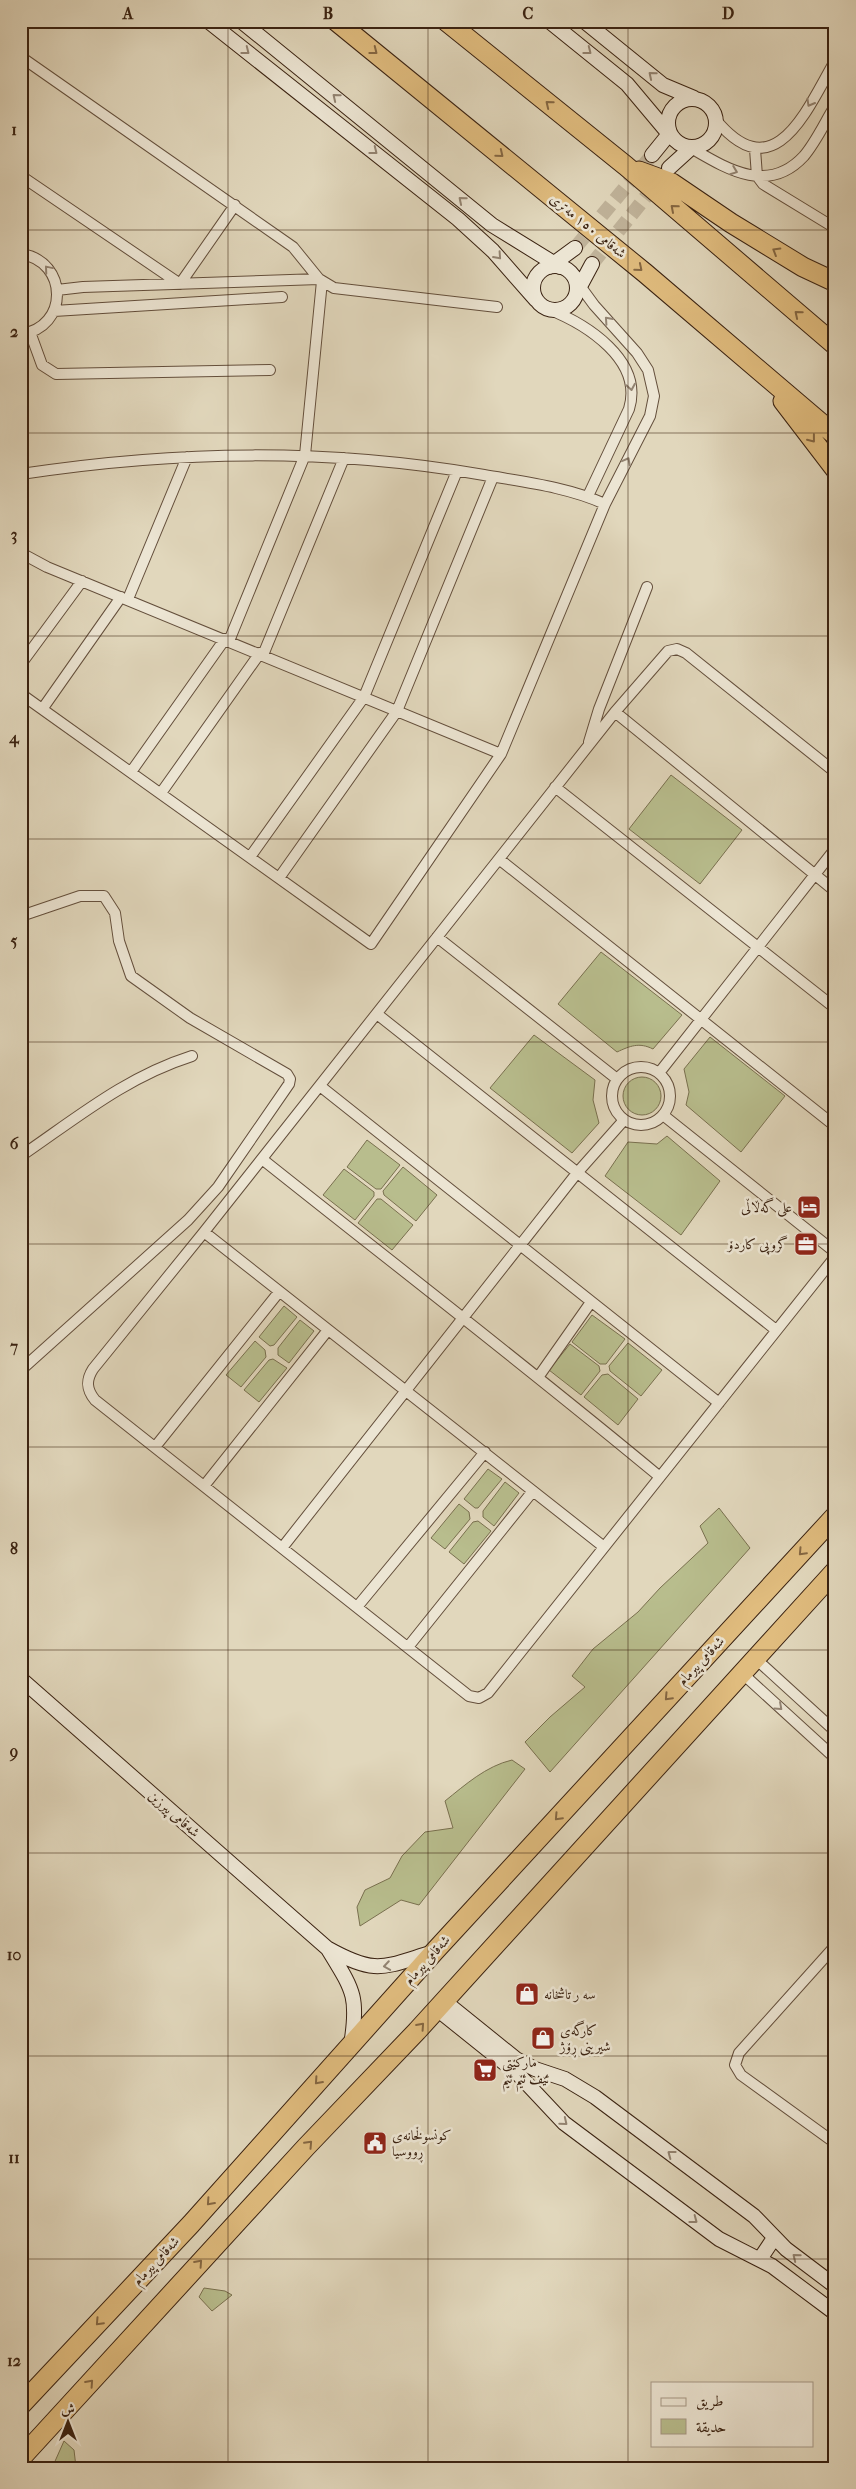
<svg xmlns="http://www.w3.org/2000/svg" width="856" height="2489" font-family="'IM FELL French Canon',Amiri,serif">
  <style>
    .green { fill: #b8bd8d; stroke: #79704f }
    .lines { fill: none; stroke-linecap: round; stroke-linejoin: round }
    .secondary-tunnel { stroke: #c0b39a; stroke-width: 14; stroke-dasharray: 14 7; stroke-linecap: butt }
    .street-casing { stroke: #644f3c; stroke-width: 12 }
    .secondary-casing { stroke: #3a2211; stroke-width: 16 }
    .highway-casing { stroke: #3a2211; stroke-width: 21 }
    .street { stroke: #ece5d3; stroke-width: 10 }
    .secondary { stroke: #ece5d3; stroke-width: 14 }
    .highway { stroke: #e0bc7e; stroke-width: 19 }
    .oneway { stroke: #938472 }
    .oneway2 { stroke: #856742 }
    .grid { fill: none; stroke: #3a2211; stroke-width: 1; stroke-opacity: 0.55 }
    .labels { text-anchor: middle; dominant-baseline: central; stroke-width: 5; stroke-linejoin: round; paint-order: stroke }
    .street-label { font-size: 14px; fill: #3a2211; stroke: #ece5d3 }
    .poi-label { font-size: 14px; fill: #3a2211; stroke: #ece5d3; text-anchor: start }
    .neatline { fill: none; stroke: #3a2211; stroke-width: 2 }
    .grid-label { font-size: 16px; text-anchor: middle; font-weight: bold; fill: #3a2211 }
  </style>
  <rect width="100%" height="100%" fill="#e1d7bc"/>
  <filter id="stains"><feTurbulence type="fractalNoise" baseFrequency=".004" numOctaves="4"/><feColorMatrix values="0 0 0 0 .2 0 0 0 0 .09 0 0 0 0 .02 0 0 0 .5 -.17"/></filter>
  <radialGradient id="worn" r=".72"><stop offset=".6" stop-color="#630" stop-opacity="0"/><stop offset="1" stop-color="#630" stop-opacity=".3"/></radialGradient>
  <path class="green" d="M671,775L742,830L700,884L629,829Z
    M601,952L682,1015L653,1049C639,1042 630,1046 617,1052L558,1004Z
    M534,1035L595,1080L593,1100L599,1123L572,1153L490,1088Z
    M710,1037L785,1096L741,1152L686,1105L689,1092L684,1069Z
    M623 1096a19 19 0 1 1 38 0a19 19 0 1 1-38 0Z
    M667,1136L720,1181L681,1235L605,1176L628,1142L657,1144Z
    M367,1140L400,1165L381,1189H376L347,1167Z
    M403,1167L437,1195L416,1221L384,1195L383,1191Z
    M344,1169L374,1192V1196L355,1220L323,1195Z
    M377,1199H381L413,1225L392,1250L358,1223Z
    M284,1306L297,1317L274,1345L270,1346L259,1337Z
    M592,1315L625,1339L606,1364H600L572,1342Z
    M300,1320L314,1331L289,1363L278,1355V1348Z
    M255,1341L265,1350L266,1357L241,1387L226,1375Z
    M628,1343L662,1370L641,1396L610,1371L609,1366Z
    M570,1344L599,1366L600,1371L581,1395L549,1370Z
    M273,1359L287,1368L259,1402L244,1390L269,1360Z
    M608,1374L638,1399L618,1425L584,1397L602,1375Z
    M488,1469L502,1479L478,1508H475L464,1499Z
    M505,1482L519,1493L494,1526L483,1517V1511Z
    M459,1504L469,1512L470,1519L445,1549L431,1538Z
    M719,1508L750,1548L550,1772L525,1742L550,1717L585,1687L572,1676L593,1649L638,1612L660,1588L708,1543L700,1526Z
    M478,1521L491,1531L464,1564L449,1552L473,1522Z
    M512,1760L525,1769L419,1905L401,1900L360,1926L357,1907L365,1890L390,1878L402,1856L425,1832L453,1828L445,1801C465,1785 486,1766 512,1760Z
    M204,2288L225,2291L232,2295L212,2311L199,2297Z
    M64,2441L74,2450L76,2467L52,2468Z"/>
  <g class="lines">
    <path class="secondary-tunnel" d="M575,248L652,155
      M592,264L657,183"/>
    <g class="street-casing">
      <path id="street" d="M21,57L293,247L319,279L334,288L497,307
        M716,120C775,191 807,109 835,61
        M691,148C727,169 768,195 804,156C816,142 825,122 835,106
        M755,149L757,176L763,184L835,228
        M21,176L180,284L235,205
        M21,254C69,261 69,328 21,334
        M57,290L83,287L319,279
        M548,309C586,324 644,360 629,409L588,496
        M54,311L282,297
        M30,332L42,365L56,374L270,370
        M21,441L22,473
        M21,474C178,450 328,448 484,475C524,482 568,487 605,504
        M21,553L47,567L501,754
        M128,599L187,457
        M229,641L305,455L322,281
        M263,655L344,458
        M21,664L82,581
        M21,694L371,944L501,754L605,504L650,416L654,396L648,370L637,353L594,305L575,279
        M43,708L121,597
        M615,712L835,891
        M589,742L599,709L647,587
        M131,772L225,639
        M835,772L686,653L677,649L668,651L615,712L204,1232L93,1369C86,1380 86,1389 95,1400L469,1696L479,1698L488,1693L835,1257
        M555,787L835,1008
        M161,793L260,653
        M250,857L364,697L457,471
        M499,859L835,1126
        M279,878L397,711L493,477
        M21,916L80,896H104L115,913L119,941L131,976L190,1018L287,1074L290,1079L289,1084L218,1187L188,1220L21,1370
        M437,937L617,1079
        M377,1014L776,1330
        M612 1096a29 29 0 1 1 58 0a29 29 0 1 1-58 0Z
        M659,1073L835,849
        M320,1086L719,1403
        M663,1115L835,1252
        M21,1156C78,1117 126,1077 192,1056
        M262,1159C395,1265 529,1368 660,1477
        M204,1232L604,1547
        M539,1376L591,1302
        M155,1447L279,1292
        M204,1486L328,1330
        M282,1548L577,1173L624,1120
        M357,1607L485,1452
        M408,1647L533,1491
        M756,1659L835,1731
        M743,1674L835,1758
        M835,1946L739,2053L735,2065L741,2075L835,2143"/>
    </g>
    <g class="secondary-casing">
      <path id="secondary" d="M208,21L458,219L493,251L536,300
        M241,21L492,225L560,267
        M549,21L627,84L669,134L652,155
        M584,21L663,85L694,98
        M668 123a24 24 0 1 1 48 0a24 24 0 1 1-48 0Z
        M669,168L691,148
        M533 288a22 22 0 1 1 44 0a22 22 0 1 1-44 0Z
        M549,267L575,248
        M577,292L592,264
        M21,1679L327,1948C377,1976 383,1967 434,1952
        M328,1949C353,1990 359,1996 351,2045
        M444,2001L516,2059L535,2069L565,2079L595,2097L754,2216L786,2249L835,2286
        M437,2009L518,2074L564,2123L719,2239L772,2266L835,2313
        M760,2259L774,2238"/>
    </g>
    <g class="highway-casing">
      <path id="highway" d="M336,21L645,273L835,435
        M446,21L626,166L835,345
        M639,171L672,183L731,223L803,267L835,282
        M783,401L835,469
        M21,2405L191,2224L434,1952L835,1516
        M21,2458L306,2147L417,2031L835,1571"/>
    </g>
    <use href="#street" class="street"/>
    <use href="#secondary" class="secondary"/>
    <use href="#highway" class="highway"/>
  </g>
  <defs><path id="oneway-chevron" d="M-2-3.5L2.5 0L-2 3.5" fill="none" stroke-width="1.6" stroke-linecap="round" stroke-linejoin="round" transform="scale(1.25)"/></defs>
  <g class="oneway">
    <use href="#oneway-chevron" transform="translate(246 51) rotate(38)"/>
    <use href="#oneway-chevron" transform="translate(588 51) rotate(38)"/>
    <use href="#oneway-chevron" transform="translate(652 75) rotate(-140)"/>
    <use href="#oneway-chevron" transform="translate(336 97) rotate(-141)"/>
    <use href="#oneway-chevron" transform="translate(810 103) rotate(120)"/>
    <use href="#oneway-chevron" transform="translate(374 151) rotate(38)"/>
    <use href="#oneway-chevron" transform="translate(734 171) rotate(21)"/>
    <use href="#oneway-chevron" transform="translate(462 200) rotate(-140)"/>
    <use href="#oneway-chevron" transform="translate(498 256) rotate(48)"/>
    <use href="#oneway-chevron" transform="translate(48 269) rotate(-130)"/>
    <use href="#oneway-chevron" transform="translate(608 320) rotate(-132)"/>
    <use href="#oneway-chevron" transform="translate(631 387) rotate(80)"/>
    <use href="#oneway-chevron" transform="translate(627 461) rotate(-62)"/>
    <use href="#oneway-chevron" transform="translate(779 1707) rotate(42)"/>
    <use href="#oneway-chevron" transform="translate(387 1966) rotate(171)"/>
    <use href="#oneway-chevron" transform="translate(564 2122) rotate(39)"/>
    <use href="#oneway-chevron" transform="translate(671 2154) rotate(-143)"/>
    <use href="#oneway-chevron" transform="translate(694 2220) rotate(37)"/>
    <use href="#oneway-chevron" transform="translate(796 2257) rotate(-141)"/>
  </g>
  <g class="oneway2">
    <use href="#oneway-chevron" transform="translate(374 51) rotate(38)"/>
    <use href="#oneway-chevron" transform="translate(549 104) rotate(-141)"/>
    <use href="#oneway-chevron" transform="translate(500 154) rotate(39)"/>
    <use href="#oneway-chevron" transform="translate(674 208) rotate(-139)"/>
    <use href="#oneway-chevron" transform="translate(776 251) rotate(-149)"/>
    <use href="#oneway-chevron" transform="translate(639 268) rotate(40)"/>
    <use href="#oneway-chevron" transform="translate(798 314) rotate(-140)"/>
    <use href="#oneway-chevron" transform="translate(812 439) rotate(52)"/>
    <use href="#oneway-chevron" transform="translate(802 1552) rotate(133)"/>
    <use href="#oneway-chevron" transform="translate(668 1697) rotate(133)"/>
    <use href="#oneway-chevron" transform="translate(558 1817) rotate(133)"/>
    <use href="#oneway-chevron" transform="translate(421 2026) rotate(-48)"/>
    <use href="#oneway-chevron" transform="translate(318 2081) rotate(132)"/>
    <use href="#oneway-chevron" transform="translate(309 2144) rotate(-47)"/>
    <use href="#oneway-chevron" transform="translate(210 2202) rotate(132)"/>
    <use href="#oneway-chevron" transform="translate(199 2263) rotate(-48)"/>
    <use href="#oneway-chevron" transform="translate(99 2322) rotate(133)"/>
    <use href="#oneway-chevron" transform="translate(90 2383) rotate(-48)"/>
  </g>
  <path class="grid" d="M228,21V2468M428,21V2468M628,21V2468M21,230H835M21,433H835M21,636H835M21,839H835M21,1042H835M21,1244H835M21,1447H835M21,1650H835M21,1853H835M21,2056H835M21,2259H835"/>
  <defs>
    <g id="hotel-square" transform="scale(1.25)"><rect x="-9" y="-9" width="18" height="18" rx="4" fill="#8f2418" stroke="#ece5d3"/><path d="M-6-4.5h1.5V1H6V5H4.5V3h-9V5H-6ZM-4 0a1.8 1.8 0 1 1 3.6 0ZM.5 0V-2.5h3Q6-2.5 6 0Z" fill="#fff"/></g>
    <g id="office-square" transform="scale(1.25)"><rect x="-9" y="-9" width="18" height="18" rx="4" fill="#8f2418" stroke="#ece5d3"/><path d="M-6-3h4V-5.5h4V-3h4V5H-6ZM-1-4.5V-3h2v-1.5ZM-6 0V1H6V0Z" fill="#fff"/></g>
    <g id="shop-square" transform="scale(1.25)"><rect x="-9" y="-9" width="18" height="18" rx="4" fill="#8f2418" stroke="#ece5d3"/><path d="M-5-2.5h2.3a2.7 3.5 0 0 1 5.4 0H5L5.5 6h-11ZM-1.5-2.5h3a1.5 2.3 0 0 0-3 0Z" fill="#fff"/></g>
    <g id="supermarket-square" transform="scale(1.25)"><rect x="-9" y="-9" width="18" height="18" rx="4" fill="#8f2418" stroke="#ece5d3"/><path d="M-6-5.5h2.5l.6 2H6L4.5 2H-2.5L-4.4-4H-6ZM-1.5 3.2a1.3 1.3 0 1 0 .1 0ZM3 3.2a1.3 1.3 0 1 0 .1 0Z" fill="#fff"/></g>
    <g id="civic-square" transform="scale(1.25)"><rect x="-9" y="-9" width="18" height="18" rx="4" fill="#8f2418" stroke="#ece5d3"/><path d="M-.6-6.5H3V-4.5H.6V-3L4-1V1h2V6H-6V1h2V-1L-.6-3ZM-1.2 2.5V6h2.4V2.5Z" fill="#fff"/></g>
  </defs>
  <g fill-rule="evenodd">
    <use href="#hotel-square" x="809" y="1207"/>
    <use href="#office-square" x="806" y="1244"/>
    <use href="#shop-square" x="527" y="1994"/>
    <use href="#shop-square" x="543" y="2038"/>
    <use href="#supermarket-square" x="485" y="2070"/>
    <use href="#civic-square" x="375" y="2143"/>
  </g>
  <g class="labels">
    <g class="street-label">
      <text transform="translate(588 226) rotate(39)">شەقامی ١٥٠ مەتری</text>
      <text transform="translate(701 1661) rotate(-47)">شەقامی پیرمام</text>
      <text transform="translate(174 1814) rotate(41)">شەقامی پیرزین</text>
      <text transform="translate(427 1960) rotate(-48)">شەقامی پیرمام</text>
      <text transform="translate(156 2261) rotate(-47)">شەقامی پیرمام</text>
    </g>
    <g class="poi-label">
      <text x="792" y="1207" text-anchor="end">علی گەڵاڵی</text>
      <text x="788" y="1244" text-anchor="end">گروپی کاردۆ</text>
      <text x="544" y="1994">سه ر تاشخانه</text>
      <text x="560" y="2030">کارگەی<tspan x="560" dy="16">شیرینی ڕۆژ</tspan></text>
      <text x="502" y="2062">مارکێتی<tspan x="502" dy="16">ئێف ئێم ئێم</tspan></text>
      <text x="392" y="2135">کونسوڵخانەی<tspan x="392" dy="16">ڕووسیا</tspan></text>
    </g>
  </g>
  <rect width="856" height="2489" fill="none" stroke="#e1d7bc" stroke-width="55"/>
  <rect x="651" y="2382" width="162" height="65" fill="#ece5d3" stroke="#a59785"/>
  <rect x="661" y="2398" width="25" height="8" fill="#ece5d3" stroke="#a59785"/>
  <text x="696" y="2406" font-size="15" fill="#3a2211">طريق</text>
  <rect x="661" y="2419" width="25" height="15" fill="#b8bd8d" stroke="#a59785"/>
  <text x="696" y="2432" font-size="15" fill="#3a2211">حديقة</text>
  <g transform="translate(68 2422)" stroke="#ece5d3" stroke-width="4" paint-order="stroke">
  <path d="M0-4L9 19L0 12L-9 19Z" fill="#3a2211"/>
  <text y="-8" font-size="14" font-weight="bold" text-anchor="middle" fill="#3a2211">ش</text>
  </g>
  <rect x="28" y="28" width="800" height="2434" class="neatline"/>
  <g class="grid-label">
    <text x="128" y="19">A</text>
    <text x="328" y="19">B</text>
    <text x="528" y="19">C</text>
    <text x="728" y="19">D</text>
    <text x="14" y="135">1</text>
    <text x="14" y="337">2</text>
    <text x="14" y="540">3</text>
    <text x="14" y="743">4</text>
    <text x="14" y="946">5</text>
    <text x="14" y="1149">6</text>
    <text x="14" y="1352">7</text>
    <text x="14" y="1554">8</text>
    <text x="14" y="1757">9</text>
    <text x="14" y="1960">10</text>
    <text x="14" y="2163">11</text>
    <text x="14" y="2366">12</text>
  </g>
  <rect width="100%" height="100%" filter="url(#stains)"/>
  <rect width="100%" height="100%" fill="url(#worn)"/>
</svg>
